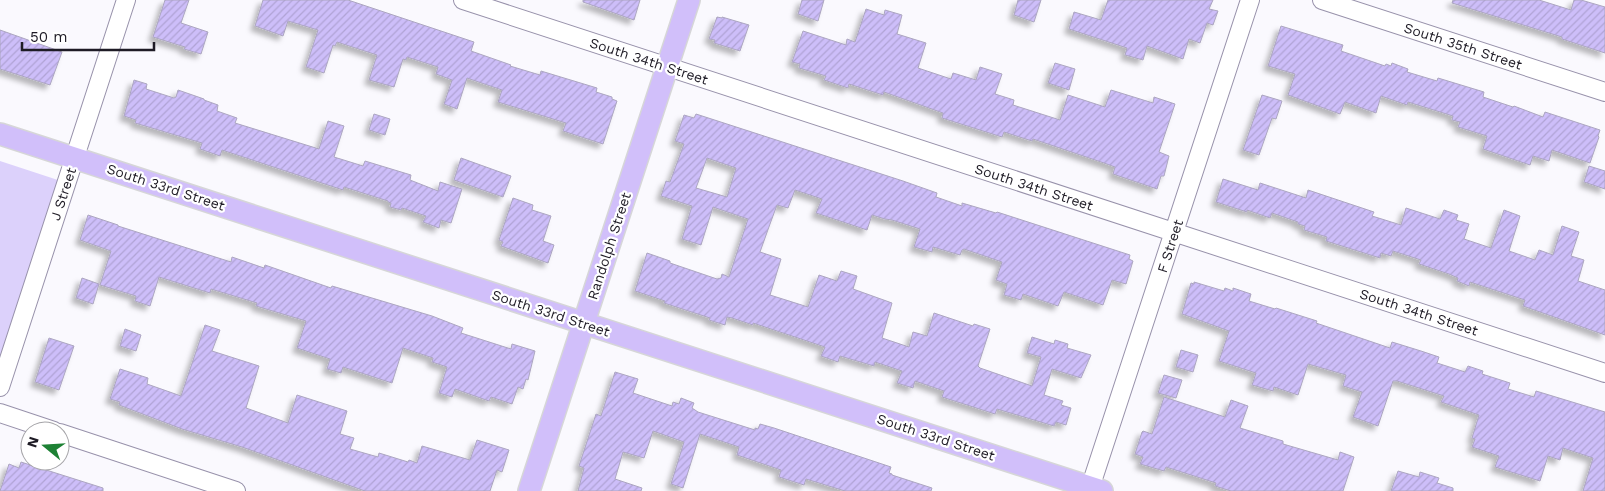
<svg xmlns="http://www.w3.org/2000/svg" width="1605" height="491" font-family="'Work Sans',sans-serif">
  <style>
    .park { fill: #dcd1fb }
    .building { fill: url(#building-hatch); stroke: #aca6c0; fill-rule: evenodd; filter: url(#shadow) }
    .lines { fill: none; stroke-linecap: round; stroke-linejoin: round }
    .minor-casing { stroke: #9892ab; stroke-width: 20 }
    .major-casing { stroke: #d6d6d8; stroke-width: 24 }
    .minor { stroke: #fff; stroke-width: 18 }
    .major { stroke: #d1bffa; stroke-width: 21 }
    .labels { text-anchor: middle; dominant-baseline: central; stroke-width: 4.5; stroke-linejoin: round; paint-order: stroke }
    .street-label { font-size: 14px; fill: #1e1b25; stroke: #fff }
  </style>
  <defs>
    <pattern id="building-hatch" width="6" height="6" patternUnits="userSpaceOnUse" patternTransform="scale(1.25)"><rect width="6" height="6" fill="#cdbef9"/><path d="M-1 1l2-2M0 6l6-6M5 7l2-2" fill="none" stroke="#b0a3d5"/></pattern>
    <filter id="shadow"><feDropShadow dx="-4.5" dy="4.5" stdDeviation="2.5" flood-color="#0004"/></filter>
  </defs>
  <rect width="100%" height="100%" fill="#faf9fe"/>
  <path class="park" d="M0,161L67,183L0,387Z"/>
  <path class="building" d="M165,0H189L181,23L208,32L201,54L184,49L185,47L153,37Z
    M263,0H348L474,42L471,51L511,65L510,66L540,75L541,71L597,88L596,92L612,97V99L617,101L603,144L563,131L566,123L498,102L502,90L467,78L457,109L444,104L452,80L436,74L438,67L407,57L406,60L403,59L394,87L369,80L377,55L337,42L335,46L333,45L324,73L306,67L318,30L288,21L283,36L255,26Z
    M583,0H640L634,20L583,2Z
    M802,0H824L818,21L798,14Z
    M1018,0H1041L1034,22L1014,15Z
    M1108,0H1213L1209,9L1218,11L1213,25L1207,23L1200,43L1189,39L1183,59L1147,46L1143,60L1125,55L1127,48L1069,29L1074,12L1101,20Z
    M1453,0H1539L1571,10L1574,0H1581L1605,7V53L1562,39V37L1452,3Z
    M866,9L884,15L885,10L902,15L897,34L926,43L918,68L951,79L953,73L976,80L980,67L1002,74L995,94L1014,100L1013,105L1060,120L1068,95L1105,107L1111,90L1153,103L1154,97L1175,104L1159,152L1169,156L1164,176H1161L1157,189L1113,174L1115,167L1104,163L1033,139L1032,141L1004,132L1002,137L942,118L943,113L884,92L883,95L849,84L848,88L824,80L826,76L799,68L800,64L792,62L803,31L846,45L847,39L855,42Z
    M717,17L722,18V17L749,25L740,51L714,43L715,40L709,39Z
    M1281,26L1343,45L1341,51L1385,66L1386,64L1391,66L1392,63L1408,69L1407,72L1437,81L1438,78L1484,92L1483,97L1513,107L1514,106L1543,117L1545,112L1600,130L1598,136L1599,137L1590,163L1552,150L1549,161L1533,156L1530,165L1483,149L1487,136L1458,127L1460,122L1452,120L1453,116L1408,102L1407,105L1381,96L1376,113L1345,102L1340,114L1288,95L1295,74L1268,66Z
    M0,30L62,52L50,85L0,69Z
    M1055,63L1075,69L1069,90L1048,83Z
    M134,80L147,84L146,89L174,98L176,97L178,90L204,99V100L218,105L217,111L237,118L235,123L319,149L328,121L344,126L334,157L363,166L365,161L411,175L410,180L438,191L440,182L462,189L451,223L441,220L439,228L423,222L426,216L402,208L401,210L390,207L391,203L388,202V201L344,187L343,190L222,150L220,156L200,149L202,143L135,123L136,120L124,116Z
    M1262,95L1282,101L1276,119L1272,118L1259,155L1243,150Z
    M374,114L390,119L385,135L369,130Z
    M696,114L903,181L937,193L936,197L962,206V203L996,213L997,212L1130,255L1129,259L1133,261L1126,284L1112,280L1103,305L1064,292L1058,306L1023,294L1021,300L1004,295L1007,284L996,280L1002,262L964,249L962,250L960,255L933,247L932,252L914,247L920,229L892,220L885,219L872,215L867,230L816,213L822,199L795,190L788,208L777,205L770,224L760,252L781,259L770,295L808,307L819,275L837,281L841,271L857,276L853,289L892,303L882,338L909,347L913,332L927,336L934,313L973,326L974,324L990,329L978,366L980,368L1032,386L1041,357L1027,353L1032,337L1054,344L1055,340L1068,344L1067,348L1091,355L1081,378L1052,369L1044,395L1063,401L1061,405L1071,408L1066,425L1056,422L1054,426L997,409L995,414L967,405L942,397L944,391L915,381L913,388L897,383L902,371L875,362L874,366L840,356L838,362L821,356L825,347L753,323V325L732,318L727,317L725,325L709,320L710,318L664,303L665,301L635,291L647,253L670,261V263L717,279L721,278L722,274L729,277L748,219L713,207L701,245L682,239L692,206L661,196L666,181L670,182L684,144L675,141L684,115L694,118ZM707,158L736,168L727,197L696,188Z
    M461,158L511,176L503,197L454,180Z
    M1589,166L1605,171V189L1584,182Z
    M1223,179L1258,190L1260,183L1306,198L1308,190L1374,212L1372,216L1401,225L1406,208L1440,219L1444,210L1458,215L1456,220L1469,224L1464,239L1491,248L1504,210L1520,216L1509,251L1535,260L1539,250L1553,255L1562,226L1579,232L1571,256L1584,260L1578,281L1605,290V335L1523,306L1525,300L1470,282L1469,286L1457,281L1458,278L1449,274L1419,264L1421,260L1393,251L1391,256L1381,253L1380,258L1326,241L1327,237L1304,230L1305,226L1298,224V222L1272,213L1270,218L1247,210V212L1216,202Z
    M513,198L533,205L532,210L551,216L543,241L554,245L548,263L501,246L503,242L499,240Z
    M88,215L118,225V226L231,262L232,257L264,268L265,265L331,288L332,286L432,316L463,328L461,333L511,349L512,344L535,351L528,380L526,379L523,389L518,387L512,404L491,397L489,401L455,389L452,397L439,393L447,367L432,362L433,358L403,348L392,383L343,367L341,373L327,369L330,359L297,348L306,321L256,306L257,303L211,289L210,293L159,277L150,306L135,301L136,296L100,285L111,251L80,240Z
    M82,278L99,284L93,304L76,298Z
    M1194,282L1224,291L1225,288L1233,291V288L1251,294L1249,301L1275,309L1276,308L1317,321L1316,323L1390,348L1392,342L1421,351L1439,357L1437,363L1465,372L1468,366L1483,371L1482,374L1510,383L1508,389L1534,397L1536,391L1605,412V491H1583L1593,458L1563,448L1560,460L1548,456L1540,481L1495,467L1499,456L1472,447L1475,439L1472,438L1479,415L1441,402L1444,396L1397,381H1393L1378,426L1353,417L1362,392L1343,386L1346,375L1308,364L1298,395L1274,387L1273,391L1252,385L1256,373L1219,361L1229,331L1182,314L1191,283L1194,284Z
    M205,325L220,330L212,351L259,366L246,408L288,423L297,395L347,411L340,434L354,438L350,449L378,457L379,453L408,462L409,460L417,463L422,446L470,460L477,440L509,450L502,472L497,470L490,491H365L242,447L182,429L119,405L120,402L110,399L120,369L148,378L147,384L181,396Z
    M125,329L141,335L136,351L120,346Z
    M49,338L74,346L59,390L35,382Z
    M1181,350L1198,355L1193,372L1176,367Z
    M615,372L638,379L633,393L672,406L673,402L679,404L681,398L694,403L692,408L698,412L755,430V428L758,429L760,424L774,428L891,467L889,473L892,474V475L932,488L931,491H845L806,479L804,485L779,477L781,470L737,455L739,447L700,434L683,488L671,484L684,442L653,431L644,458L623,452L615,479L642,488L641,491H578L584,468L579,466L596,414L601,416Z
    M1164,375L1182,380L1176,398L1158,393Z
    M1164,397L1225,417L1231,400L1248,406L1240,428L1283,441V444L1338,460L1340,452L1354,457L1343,491H1231L1215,486L1216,483L1166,467L1164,471L1140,464L1143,457L1135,454L1142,432L1143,431L1152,434Z
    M21,462L103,488V491H0L9,464L19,468Z
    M1398,471L1419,477L1420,472L1439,478L1437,483L1453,488V491H1391Z"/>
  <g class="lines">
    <g class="minor-casing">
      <path id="minor" d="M463,0L1605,373
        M1322,0L1605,92
        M0,387L126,0
        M0,413L54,431
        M60,433L236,491
        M1089,491L1250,0"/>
    </g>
    <g class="major-casing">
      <path id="major" d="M0,134L1102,491
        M529,491L689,0"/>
    </g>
    <use href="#minor" class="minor"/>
    <use href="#major" class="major"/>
  </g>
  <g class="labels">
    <g class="street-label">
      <text transform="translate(1463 46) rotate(18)">South 35th Street</text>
      <text transform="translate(649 61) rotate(18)">South 34th Street</text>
      <text transform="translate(166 187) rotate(18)">South 33rd Street</text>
      <text transform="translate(1034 187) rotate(18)">South 34th Street</text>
      <text transform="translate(63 194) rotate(-72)">J Street</text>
      <text transform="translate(609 246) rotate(-72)">Randolph Street</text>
      <text transform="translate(1170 246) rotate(-72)">F Street</text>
      <text transform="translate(1419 312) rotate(18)">South 34th Street</text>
      <text transform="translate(551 313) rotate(18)">South 33rd Street</text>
      <text transform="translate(936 437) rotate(18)">South 33rd Street</text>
    </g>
  </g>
  <g transform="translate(45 446) rotate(288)"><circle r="24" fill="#ffffff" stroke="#a5a4a8"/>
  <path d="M0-4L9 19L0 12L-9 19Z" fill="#1d8134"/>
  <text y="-8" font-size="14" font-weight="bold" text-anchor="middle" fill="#1e1b25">N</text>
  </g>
  <path d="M22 42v8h132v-8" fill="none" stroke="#1e1b25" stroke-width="2.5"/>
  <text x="30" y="42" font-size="15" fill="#1e1b25" stroke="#ffffff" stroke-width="4" paint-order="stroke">50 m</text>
</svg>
